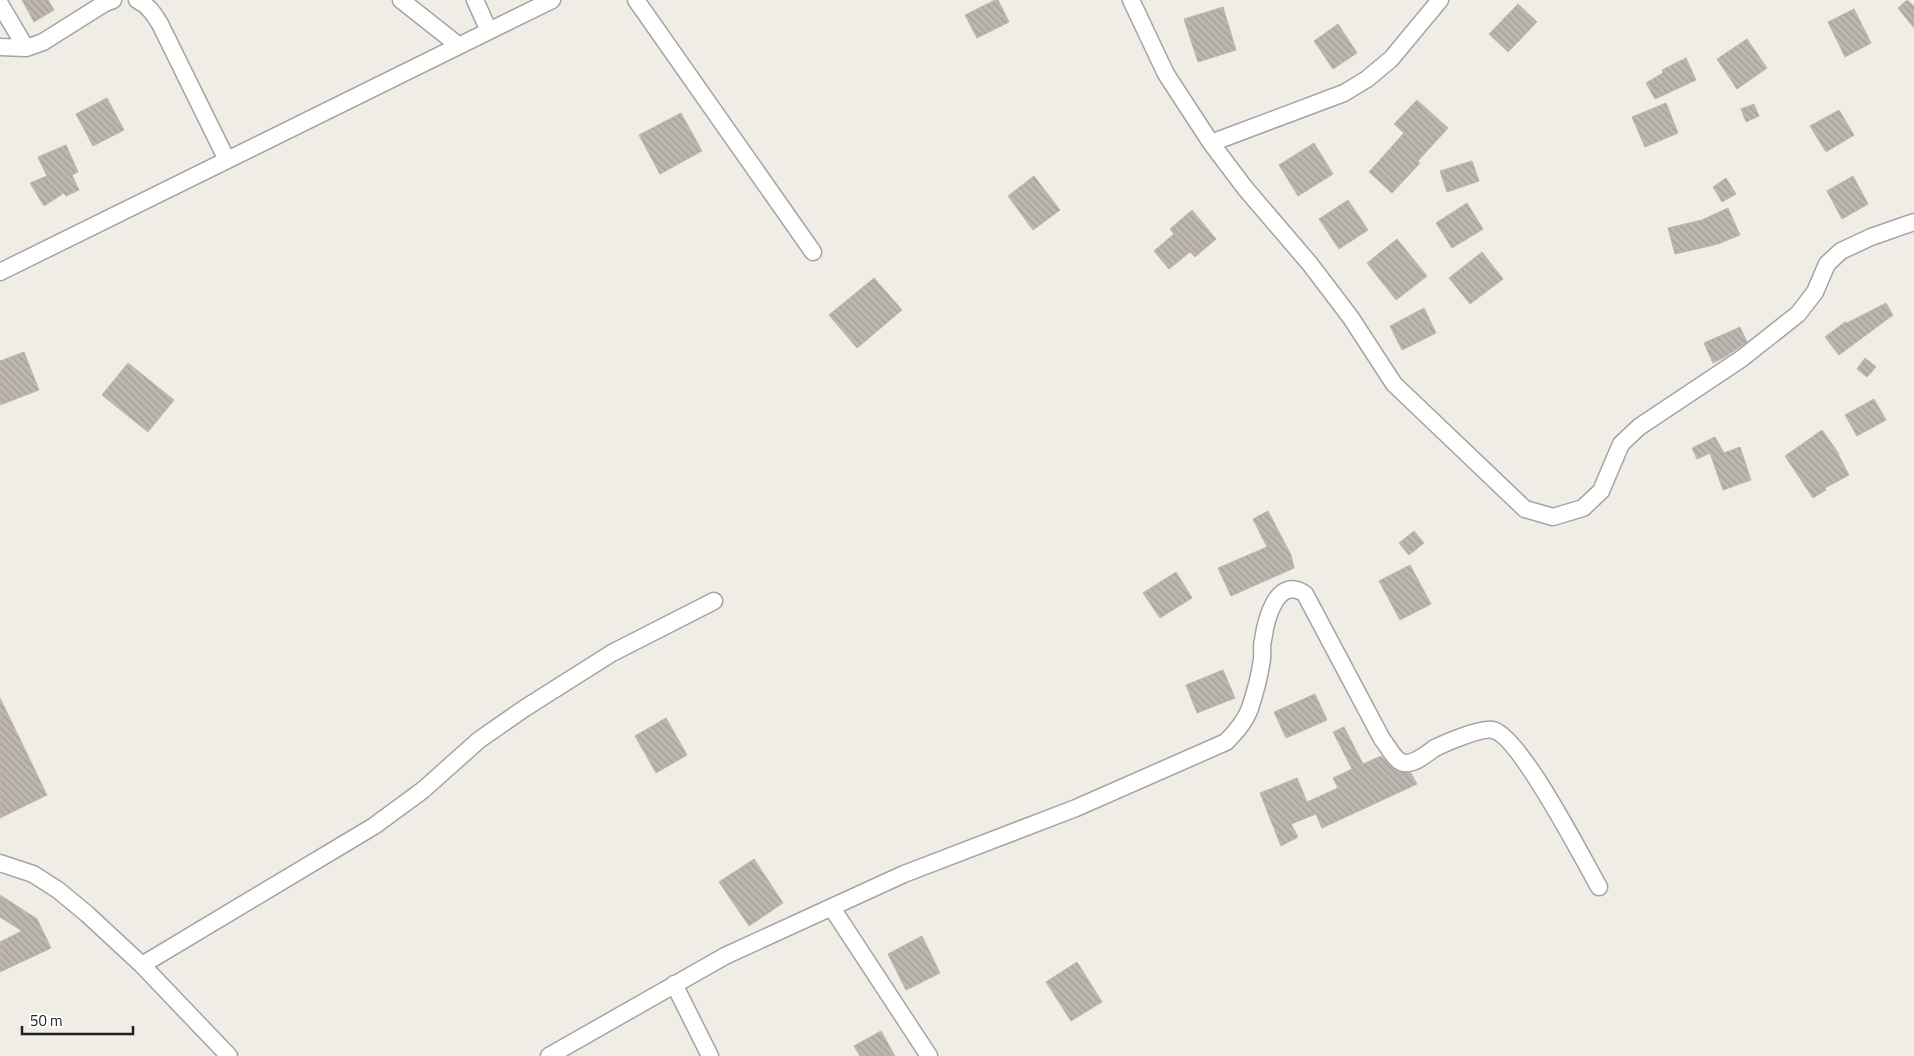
<svg xmlns="http://www.w3.org/2000/svg" width="1914" height="1056" font-family="'Titillium Web',sans-serif">
  <style>
    .building { fill: url(#building-back-hatch); stroke: #c1b5ab }
    .lines { fill: none; stroke-linecap: round; stroke-linejoin: round }
    .minor-casing { stroke: #a4a4a4; stroke-width: 19 }
    .minor { stroke: #fff; stroke-width: 16 }
  </style>
  <defs>
    <pattern id="building-back-hatch" width="6" height="6" patternUnits="userSpaceOnUse" patternTransform="scale(1.25)"><rect width="6" height="6" fill="#bdb6b0"/><path d="M-1 5l2 2M0 0l6 6M5-1l2 2" fill="none" stroke="#a29c97"/></pattern>
  </defs>
  <rect width="100%" height="100%" fill="#f0ede7"/>
  <path class="building" d="M22,0H48L54,10L34,22Z
    M995,0H998L1009,22L977,38L965,15Z
    M1907,0L1914,6V28L1898,8Z
    M1518,4L1537,22L1508,52L1489,34Z
    M1223,7L1236,50L1198,62L1184,19Z
    M1854,9L1871,43L1845,57L1828,22Z
    M1338,24L1357,53L1333,69L1314,41Z
    M1747,39L1767,68L1737,89L1717,59Z
    M1686,58L1696,80L1655,99L1646,83L1663,73L1662,70Z
    M107,98L124,130L93,146L76,114Z
    M1417,100L1448,128L1418,161L1420,163L1392,193L1369,172L1404,133L1394,124Z
    M1666,103L1678,133L1645,147L1632,117Z
    M1754,104L1759,116L1746,122L1741,109Z
    M1839,110L1854,135L1826,152L1810,126Z
    M681,113L702,151L660,174L639,135Z
    M1314,143L1333,174L1298,196L1279,165Z
    M66,145L78,172L72,175L79,190L66,196L64,193L44,206L30,183L47,176L38,157Z
    M1472,161L1479,181L1447,192L1440,171Z
    M1034,176L1060,210L1033,230L1008,196Z
    M1853,176L1868,204L1842,219L1827,191Z
    M1726,178L1736,194L1722,202L1713,187Z
    M1348,200L1368,230L1339,249L1319,219Z
    M1467,203L1483,229L1452,248L1436,223Z
    M1728,208L1740,235L1718,244L1675,254L1668,228L1702,220Z
    M1192,210L1216,239L1195,257L1190,252L1169,269L1154,251L1174,234L1170,229Z
    M1397,239L1427,276L1396,300L1367,263Z
    M1482,252L1503,279L1470,304L1449,278Z
    M874,278L902,310L857,348L829,315Z
    M1886,303L1893,315L1839,355L1825,337L1845,322L1847,323Z
    M1424,308L1436,333L1402,350L1390,326Z
    M1740,327L1747,342L1725,357L1713,363L1704,343Z
    M24,352L39,390L0,405V361Z
    M1865,358L1876,367L1867,377L1857,369Z
    M128,363L174,400L148,432L102,395Z
    M1874,399L1886,420L1857,436L1845,415Z
    M1822,430L1839,454H1838L1849,475L1825,488L1826,490L1813,498L1785,456Z
    M1715,437L1724,453L1740,447L1751,480L1723,490L1710,453L1697,459L1692,448Z
    M1268,511L1291,555L1294,568L1231,596L1218,568L1267,547L1253,519Z
    M1414,531L1424,543L1409,555L1399,543Z
    M1410,565L1431,604L1400,620L1379,581Z
    M1176,572L1192,598L1160,618L1143,593Z
    M1223,670L1235,698L1197,713L1186,685Z
    M1315,694L1327,720L1286,738L1274,712Z
    M0,698L47,795L0,818Z
    M666,718L687,755L656,773L635,736Z
    M1344,727L1363,764L1381,756L1389,765L1397,771L1411,773L1417,784L1322,828L1316,814L1291,824L1298,837L1281,846L1260,793L1297,778L1307,802L1338,788L1333,778L1352,769L1333,732Z
    M754,859L783,903L749,926L719,882Z
    M0,895L37,919L51,948L0,972V942L22,931L0,917Z
    M922,936L940,973L906,990L888,954Z
    M1077,962L1102,1002L1071,1021L1046,982Z
    M881,1031L895,1056H860L854,1046Z"/>
  <g class="lines">
    <g class="minor-casing">
      <path id="minor" d="M137,0C148,5 154,14 160,24L227,160
        M401,0L458,45
        M475,0L489,31
        M636,0L813,252
        M1131,0L1166,74L1211,143L1245,188L1310,264L1351,318L1394,384L1525,509L1553,517L1583,508L1601,491L1621,444L1639,427L1741,359L1798,314L1815,292L1827,264L1841,251L1871,237L1914,222
        M0,4L26,48
        M0,47L26,48L43,42L105,3L113,0
        M1211,143L1344,93L1367,79L1391,59L1440,0
        M0,272L552,0
        M0,863L33,874L58,890L87,914L142,965L229,1056
        M832,908L929,1056
        M142,965L374,826L423,790L479,740L525,708L612,653L714,601
        M674,984L710,1056
        M549,1056L725,956L904,874L1076,808L1226,742C1236,732 1245,722 1250,708C1255,693 1260,674 1262,659C1263,652 1261,646 1263,640C1266,619 1277,575 1305,594L1382,739C1387,745 1392,755 1398,760C1409,770 1426,754 1435,748C1445,743 1482,727 1493,730C1520,736 1583,859 1599,887"/>
    </g>
    <use href="#minor" class="minor"/>
  </g>
  <path d="M22 1026v8h111v-8" fill="none" stroke="#202020" stroke-width="2.5"/>
  <text x="30" y="1026" font-size="15" fill="#202020" stroke="#ffffff" stroke-width="4" paint-order="stroke">50 m</text>
</svg>
